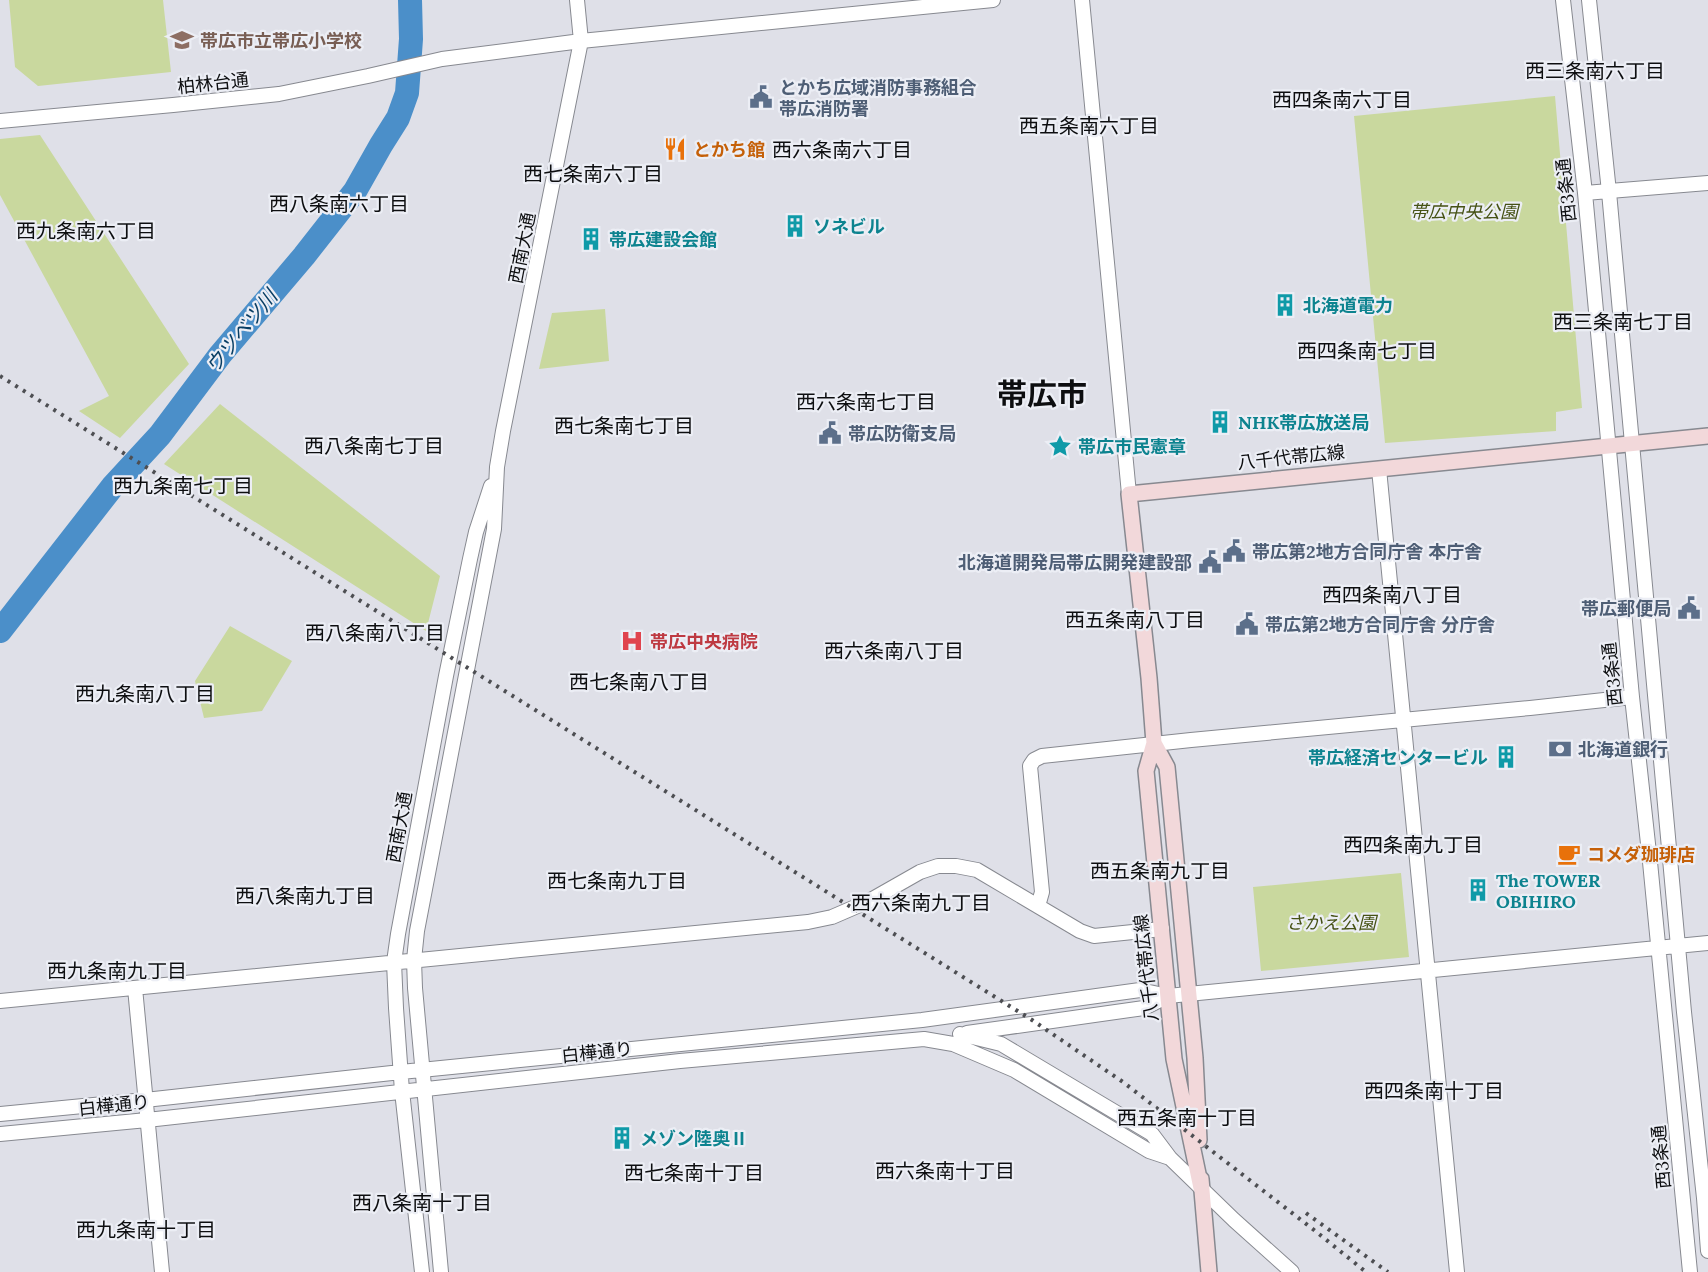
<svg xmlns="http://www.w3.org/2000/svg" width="1708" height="1272" font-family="Lora,'Noto Sans JP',serif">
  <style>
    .green { fill: #c9d89e }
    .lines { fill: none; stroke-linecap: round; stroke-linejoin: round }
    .river { stroke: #4b8fc9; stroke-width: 24 }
    .tertiary-casing { stroke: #878990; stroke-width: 16 }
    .secondary-casing { stroke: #878990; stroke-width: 18 }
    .tertiary { stroke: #fff; stroke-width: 14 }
    .secondary { stroke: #f2d8da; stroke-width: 15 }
    .rail { stroke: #4d4e52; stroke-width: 4; stroke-dasharray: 3 6; stroke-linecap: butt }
    .labels { text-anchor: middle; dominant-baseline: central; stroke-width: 4.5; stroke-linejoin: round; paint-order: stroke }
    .education-label { font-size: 18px; font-weight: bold; fill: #785e54; stroke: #eceef5; text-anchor: start }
    .street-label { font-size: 18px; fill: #0d0e10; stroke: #eceef5 }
    .service-label { font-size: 18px; font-weight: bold; fill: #4e5e75; stroke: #eceef5; text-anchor: start }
    .food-label { font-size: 18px; font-weight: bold; fill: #c56008; stroke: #eceef5; text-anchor: start }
    .park-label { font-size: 18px; font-style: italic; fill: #465215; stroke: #eceef5 }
    .culture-label { font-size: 18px; font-weight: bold; fill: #0d838f; stroke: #eceef5; text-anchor: start }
    .health-label { font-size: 18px; font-weight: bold; fill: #be3a42; stroke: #eceef5; text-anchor: start }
    .neighbourhood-label { font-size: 20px; fill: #0d0e10; stroke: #eceef5 }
    .water-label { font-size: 20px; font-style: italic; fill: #083e64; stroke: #eceef5 }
    .town-label { font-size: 30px; font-weight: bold; fill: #0d0e10; stroke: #eceef5 }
  </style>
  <rect width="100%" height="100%" fill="#dfe0e8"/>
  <path class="green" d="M9,0H163L171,72L38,86L15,67Z
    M1555,96L1582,408L1556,412V431L1385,443L1354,116Z
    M40,135L189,364L120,438L79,411L109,396L0,195V139Z
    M605,309L609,361L539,369L552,313Z
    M220,404L440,576L426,631L164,464Z
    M230,626L292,661L262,711L204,718L195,681Z
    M1401,873L1409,957L1261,971L1253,887Z"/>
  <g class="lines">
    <path class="river" d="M0,631L113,486L160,435L220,355L304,256L355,191L381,145L398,118L407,93L411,39L410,0"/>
    <g class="tertiary-casing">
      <path id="tertiary" d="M1082,0L1129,494
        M1563,0L1585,193L1632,697L1650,862L1690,1272
        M1589,0L1609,192L1684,1012L1704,1198L1708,1251
        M0,121L173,105L279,94L368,76L442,59L581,41L993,0
        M1585,193L1708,183
        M1379,469L1457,1272
        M1038,906L1042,892L1030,766L1034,760L1042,756L1191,740L1530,708L1632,697
        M135,988L162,1272
        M0,1001L808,922L832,917L869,901L920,872L938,866H956L977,870L1080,931L1094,936L1162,929
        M967,1033L1144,1008L1168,996
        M960,1034L1001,1044L1152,1134L1170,1158L1234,1220L1292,1272
        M0,1114L145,1100L401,1072L922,1020L1140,990L1168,996L1708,943
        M0,1134L147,1120L680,1061L924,1039L953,1044L1014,1070L1149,1151L1170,1158
        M422,1272L402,1091L396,1008L394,962L398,934L446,676L470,559L476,532L491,486
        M441,1272L415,988L414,960L417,931L494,529L497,467L503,431L581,41L577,0"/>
    </g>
    <g class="secondary-casing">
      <path id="secondary" d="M1154,743L1167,767L1195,1058L1199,1140
        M1201,1179L1209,1272
        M1201,1188L1174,1059L1146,771L1154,743L1149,678L1129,494L1708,436"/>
    </g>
    <use href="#tertiary" class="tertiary"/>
    <use href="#secondary" class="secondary"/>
    <path class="rail" d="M0,376L1032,1020L1123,1082L1314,1230L1366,1272
      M1306,1213L1388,1272"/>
  </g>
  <defs>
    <g id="school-bare" transform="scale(1.8)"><path d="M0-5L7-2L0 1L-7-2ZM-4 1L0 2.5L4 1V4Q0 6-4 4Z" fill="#8d6e63" stroke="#eceef5" stroke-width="2.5" paint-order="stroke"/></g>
    <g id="civic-bare" transform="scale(1.8)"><path d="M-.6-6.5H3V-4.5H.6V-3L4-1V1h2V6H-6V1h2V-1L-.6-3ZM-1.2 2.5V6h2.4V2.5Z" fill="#5c6f8a" stroke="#eceef5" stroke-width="2.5" paint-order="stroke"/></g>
    <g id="restaurant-bare" transform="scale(1.8)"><path d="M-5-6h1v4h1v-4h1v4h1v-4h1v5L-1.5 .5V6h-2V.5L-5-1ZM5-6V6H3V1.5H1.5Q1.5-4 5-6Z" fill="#e8710a" stroke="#eceef5" stroke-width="2.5" paint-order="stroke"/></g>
    <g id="building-bare" transform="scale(1.8)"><path d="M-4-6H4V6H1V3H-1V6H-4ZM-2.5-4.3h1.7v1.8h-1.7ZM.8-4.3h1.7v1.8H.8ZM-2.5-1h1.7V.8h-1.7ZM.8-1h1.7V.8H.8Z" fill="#0f9aa8" stroke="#eceef5" stroke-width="2.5" paint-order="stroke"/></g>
    <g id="sight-bare" transform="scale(1.8)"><path d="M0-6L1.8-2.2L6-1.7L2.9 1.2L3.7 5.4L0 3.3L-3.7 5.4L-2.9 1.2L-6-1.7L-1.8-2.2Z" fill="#0f9aa8" stroke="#eceef5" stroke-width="2.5" paint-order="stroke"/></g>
    <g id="hospital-bare" transform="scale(1.8)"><path d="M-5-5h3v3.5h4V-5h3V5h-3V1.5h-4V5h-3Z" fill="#e0444e" stroke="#eceef5" stroke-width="2.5" paint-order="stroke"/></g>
    <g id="bank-bare" transform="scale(1.8)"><path d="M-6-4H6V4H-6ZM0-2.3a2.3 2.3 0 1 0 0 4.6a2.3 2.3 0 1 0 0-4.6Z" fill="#5c6f8a" stroke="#eceef5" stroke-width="2.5" paint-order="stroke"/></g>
    <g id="cafe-bare" transform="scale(1.8)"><path d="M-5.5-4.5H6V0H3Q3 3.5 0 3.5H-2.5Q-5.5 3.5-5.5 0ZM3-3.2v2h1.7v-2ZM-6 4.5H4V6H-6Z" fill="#e8710a" stroke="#eceef5" stroke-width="2.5" paint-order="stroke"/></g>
  </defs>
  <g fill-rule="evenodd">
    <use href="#school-bare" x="182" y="40"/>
    <use href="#civic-bare" x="761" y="97"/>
    <use href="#restaurant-bare" x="675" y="149"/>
    <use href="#building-bare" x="795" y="226"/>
    <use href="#building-bare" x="591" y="239"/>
    <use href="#building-bare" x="1285" y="305"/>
    <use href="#building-bare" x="1220" y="422"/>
    <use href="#civic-bare" x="830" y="433"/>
    <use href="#sight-bare" x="1060" y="446"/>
    <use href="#civic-bare" x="1234" y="551"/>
    <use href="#civic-bare" x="1210" y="562"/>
    <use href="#civic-bare" x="1689" y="608"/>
    <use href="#civic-bare" x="1247" y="624"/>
    <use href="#hospital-bare" x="632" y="641"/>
    <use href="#bank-bare" x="1560" y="749"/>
    <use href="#building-bare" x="1506" y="757"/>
    <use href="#cafe-bare" x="1569" y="854"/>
    <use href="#building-bare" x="1478" y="890"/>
    <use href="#building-bare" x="622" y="1138"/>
  </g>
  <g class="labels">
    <g class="education-label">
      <text x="200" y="40">帯広市立帯広小学校</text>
    </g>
    <g class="street-label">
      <text transform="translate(213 83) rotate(-6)">柏林台通</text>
      <text transform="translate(1566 190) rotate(-96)">西3条通</text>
      <text transform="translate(522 248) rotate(-79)">西南大通</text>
      <text transform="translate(1291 457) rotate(-6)">八千代帯広線</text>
      <text transform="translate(1612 674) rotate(-96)">西3条通</text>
      <text transform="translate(399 827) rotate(-80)">西南大通</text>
      <text transform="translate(1146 968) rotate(-96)">八千代帯広線</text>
      <text transform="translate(597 1052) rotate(-6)">白樺通り</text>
      <text transform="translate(114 1105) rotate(-6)">白樺通り</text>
      <text transform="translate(1661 1157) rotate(-95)">西3条通</text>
    </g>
    <g class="service-label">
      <text x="779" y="87">とかち広域消防事務組合<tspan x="779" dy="21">帯広消防署</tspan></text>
      <text x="848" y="433">帯広防衛支局</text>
      <text x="1252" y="551">帯広第2地方合同庁舎 本庁舎</text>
      <text x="1192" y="562" text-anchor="end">北海道開発局帯広開発建設部</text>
      <text x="1671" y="608" text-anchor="end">帯広郵便局</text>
      <text x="1265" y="624">帯広第2地方合同庁舎 分庁舎</text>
      <text x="1578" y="749">北海道銀行</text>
    </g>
    <g class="food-label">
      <text x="693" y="149">とかち館</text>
      <text x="1587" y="854">コメダ珈琲店</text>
    </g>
    <g class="park-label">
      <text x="1464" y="211">帯広中央公園</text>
      <text x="1331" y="922">さかえ公園</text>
    </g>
    <g class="culture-label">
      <text x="813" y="226">ソネビル</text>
      <text x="609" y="239">帯広建設会館</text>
      <text x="1303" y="305">北海道電力</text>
      <text x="1238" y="422">NHK帯広放送局</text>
      <text x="1078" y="446">帯広市民憲章</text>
      <text x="1488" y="757" text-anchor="end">帯広経済センタービル</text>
      <text x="1496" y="880">The TOWER<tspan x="1496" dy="21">OBIHIRO</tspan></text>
      <text x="640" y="1138">メゾン陸奥Ⅱ</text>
    </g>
    <g class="health-label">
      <text x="650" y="641">帯広中央病院</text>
    </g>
    <g class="neighbourhood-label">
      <text x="1595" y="70">西三条南六丁目</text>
      <text x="1342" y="99">西四条南六丁目</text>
      <text x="1089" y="125">西五条南六丁目</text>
      <text x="842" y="149">西六条南六丁目</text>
      <text x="593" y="173">西七条南六丁目</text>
      <text x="339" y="203">西八条南六丁目</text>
      <text x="86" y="230">西九条南六丁目</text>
      <text x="1623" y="321">西三条南七丁目</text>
      <text x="1367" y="350">西四条南七丁目</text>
      <text x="866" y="401">西六条南七丁目</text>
      <text x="624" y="425">西七条南七丁目</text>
      <text x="374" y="445">西八条南七丁目</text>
      <text x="183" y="485">西九条南七丁目</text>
      <text x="1392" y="594">西四条南八丁目</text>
      <text x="1135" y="619">西五条南八丁目</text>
      <text x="375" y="632">西八条南八丁目</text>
      <text x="894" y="650">西六条南八丁目</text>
      <text x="639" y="681">西七条南八丁目</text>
      <text x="145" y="693">西九条南八丁目</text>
      <text x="1413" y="844">西四条南九丁目</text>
      <text x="1160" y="870">西五条南九丁目</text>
      <text x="617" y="880">西七条南九丁目</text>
      <text x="305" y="895">西八条南九丁目</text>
      <text x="921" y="902">西六条南九丁目</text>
      <text x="117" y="970">西九条南九丁目</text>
      <text x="1434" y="1090">西四条南十丁目</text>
      <text x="1187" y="1117">西五条南十丁目</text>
      <text x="945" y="1170">西六条南十丁目</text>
      <text x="694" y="1172">西七条南十丁目</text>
      <text x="422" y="1202">西八条南十丁目</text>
      <text x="146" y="1229">西九条南十丁目</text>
    </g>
    <g class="water-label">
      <text transform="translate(241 331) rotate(-51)">ウツベツ川</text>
    </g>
    <g class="town-label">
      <text x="1042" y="394">帯広市</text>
    </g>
  </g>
</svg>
